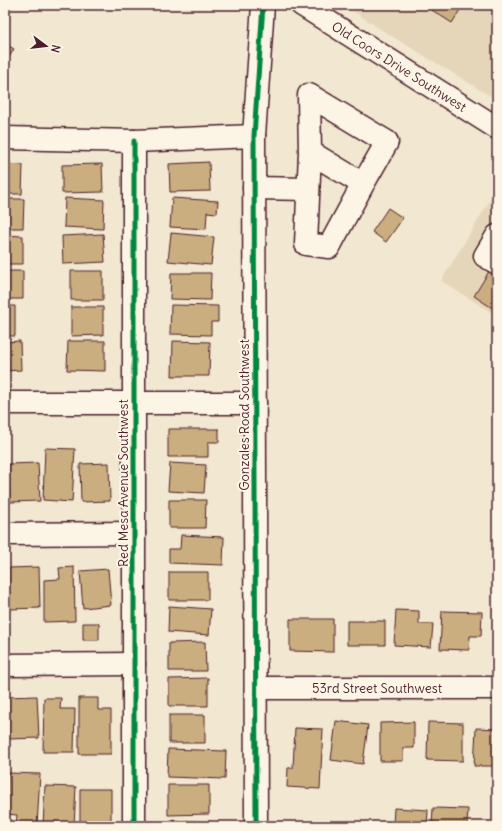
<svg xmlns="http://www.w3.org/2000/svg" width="502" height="831" font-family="Delius,sans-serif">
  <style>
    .built { fill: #e6d6b9 }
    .building { fill: #cbae80; stroke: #4a1f2b }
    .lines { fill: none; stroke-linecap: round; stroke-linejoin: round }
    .minor-casing { stroke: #4a1f2b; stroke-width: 25 }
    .major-casing { stroke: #4a1f2b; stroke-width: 25 }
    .minor { stroke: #fcf5e5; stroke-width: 22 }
    .major { stroke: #fcf5e5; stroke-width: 22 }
    .cycleway-casing { stroke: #fcf5e5; stroke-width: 8 }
    .cycleway { stroke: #00873e; stroke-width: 5 }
    .labels { text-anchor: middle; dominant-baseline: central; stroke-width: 4; stroke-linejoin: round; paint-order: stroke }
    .street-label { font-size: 13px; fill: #4a1f2b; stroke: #fcf5e5 }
  </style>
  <rect width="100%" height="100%" fill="#f2e7d1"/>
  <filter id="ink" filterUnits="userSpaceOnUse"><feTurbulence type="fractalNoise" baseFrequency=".025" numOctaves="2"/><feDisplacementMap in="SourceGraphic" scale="8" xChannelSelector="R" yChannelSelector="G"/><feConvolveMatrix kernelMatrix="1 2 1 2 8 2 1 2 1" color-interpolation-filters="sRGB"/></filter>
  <g filter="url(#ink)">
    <path class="built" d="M344,5H497V100L385,32Z
      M497,189V316L441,281Z"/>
    <path class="building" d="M424,5H463L452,23Z
      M5,44L14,49L5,64Z
      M209,162L210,191L170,192L169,164Z
      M5,164L23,165L22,194H5Z
      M102,164L103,192L62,193V165Z
      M65,198L104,200L103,229L64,227Z
      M172,198L218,201L217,213L207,212L206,229L170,227Z
      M5,199H24L23,228H5Z
      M388,208L403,218L386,242L372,232Z
      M171,233L214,237L211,265L168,261Z
      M103,234L105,262L63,264L62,236Z
      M5,235L23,236V264H5Z
      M491,268L497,272V311L474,296Z
      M5,271H23V299H5Z
      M71,271H103V300H71Z
      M171,273H211L210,300L170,299Z
      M171,305L218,306V322H211V335L170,334Z
      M5,306H15V336H5Z
      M71,307H103V335L71,336Z
      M20,341L21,370L5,371V342Z
      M68,341H105V371L67,370Z
      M173,341L210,342L209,376H172Z
      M168,429H219V442H208V457H168Z
      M45,448L75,449L72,502L43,500Z
      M38,463L40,501L10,502L8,464Z
      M109,463L110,501L81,502L80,464Z
      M170,463L206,465L204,493L168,491Z
      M169,500H206L205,528H169Z
      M181,535L224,537L223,565L169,563V549H180Z
      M39,567L40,608L9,609L8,568Z
      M74,567L75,621L44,622V580L60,579L59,568Z
      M108,569L111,605L83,608L80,571Z
      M169,572H208V600H169Z
      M169,606L211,609L209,635L168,632Z
      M396,610L419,611V624H433L431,647L394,645Z
      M494,610H497V646H495Z
      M442,611L482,612L481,636H470L469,650L440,649Z
      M290,619H333V652L290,651Z
      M347,621H385V645H347Z
      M83,623H99V640H83Z
      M205,642L206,671H169V643Z
      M208,678V706H169V679Z
      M37,696L39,738L8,739L6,697Z
      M44,698H61L60,709H75L74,752H43Z
      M79,698H98V710H111V754H79Z
      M169,715H205V743H169Z
      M336,721L368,725L363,764L331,760Z
      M414,722V748H403V761H380V723Z
      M428,722L463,723V761L427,760Z
      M295,728L323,729L320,789L287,787L288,768H293Z
      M476,728L497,729V766H474Z
      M168,749L226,751L225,779L167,777Z
      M8,773L40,774L37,826H16L17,815L6,814Z
      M168,785H209V814L168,815Z
      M45,786L76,787L74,826H43Z
      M80,789H111V826H80Z
      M394,808L428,810L427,826H393Z
      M433,808L468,809L467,826H432Z
      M171,820L212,822L211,826H170Z"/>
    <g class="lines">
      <g class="minor-casing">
        <g id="minor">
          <path d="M5,138L134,141L254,136"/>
          <path d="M134,141V826"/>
          <path d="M310,152L363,184L387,142L309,95L310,152L306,244L329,247L363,184"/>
          <path d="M254,188L308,189"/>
          <path d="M497,236L485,256L497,263"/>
          <path d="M5,403H255"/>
          <path d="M5,534L134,533"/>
          <path d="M5,665L134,664"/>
          <path id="s1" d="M256,688H497"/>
          <path d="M256,826L254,136L263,5"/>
        </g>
      </g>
      <g class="major-casing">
        <g id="major">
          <path id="s2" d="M302,5L497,128"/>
        </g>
      </g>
      <use href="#minor" class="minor"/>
      <use href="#major" class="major"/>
      <g class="cycleway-casing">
        <path id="cycleway" d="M134,141V826
          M256,826L254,136L263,5"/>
      </g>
      <use href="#cycleway" class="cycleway"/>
    </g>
  </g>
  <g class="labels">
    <g class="street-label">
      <text stroke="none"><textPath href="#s2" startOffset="115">Old Coors Drive Southwest</textPath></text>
      <text transform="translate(244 415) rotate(-90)">Gonzales Road Southwest</text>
      <text transform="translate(123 483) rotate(-90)">Red Mesa Avenue Southwest</text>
      <text stroke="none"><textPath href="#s1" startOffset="121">53rd Street Southwest</textPath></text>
    </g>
  </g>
  <rect width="502" height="831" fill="none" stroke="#fcf5e5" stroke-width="20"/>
  <rect x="10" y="10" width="482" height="811" fill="none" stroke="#4a1f2b" stroke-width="1.5" filter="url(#ink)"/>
  <g transform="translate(46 46) rotate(105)" stroke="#fcf5e5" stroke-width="3" paint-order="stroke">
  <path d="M0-3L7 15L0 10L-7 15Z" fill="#4a1f2b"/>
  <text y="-6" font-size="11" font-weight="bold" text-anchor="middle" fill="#4a1f2b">N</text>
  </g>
</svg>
